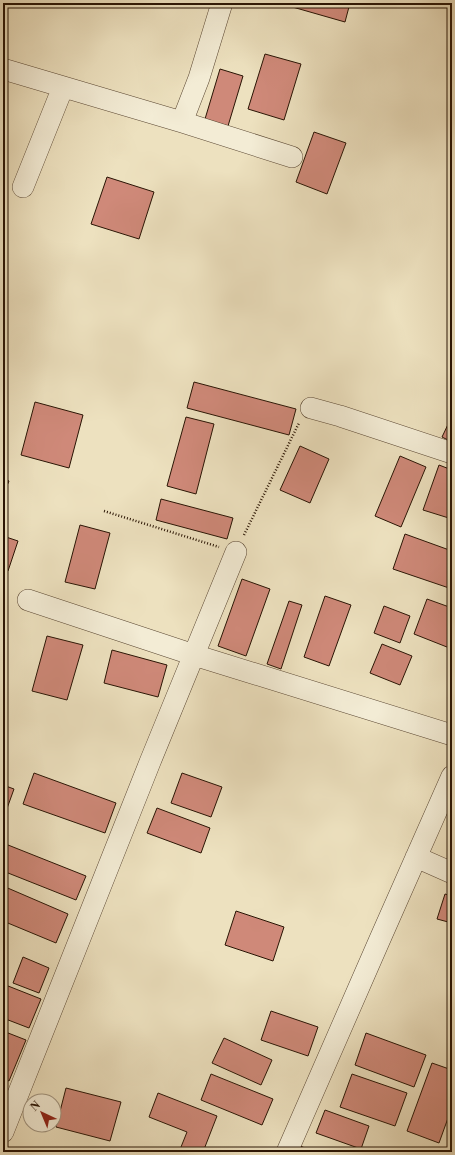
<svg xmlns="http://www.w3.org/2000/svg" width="455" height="1155" font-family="'Libre Bodoni',serif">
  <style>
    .building { fill: #cf8979; stroke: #291404 }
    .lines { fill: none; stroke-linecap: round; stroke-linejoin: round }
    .minor-casing { stroke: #5a4733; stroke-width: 22 }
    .path { stroke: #291404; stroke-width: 2.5; stroke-dasharray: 1 2; stroke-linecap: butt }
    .minor { stroke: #f3ecd5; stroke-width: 21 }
  </style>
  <rect width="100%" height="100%" fill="#ede1bf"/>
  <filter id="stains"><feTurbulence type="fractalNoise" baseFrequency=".005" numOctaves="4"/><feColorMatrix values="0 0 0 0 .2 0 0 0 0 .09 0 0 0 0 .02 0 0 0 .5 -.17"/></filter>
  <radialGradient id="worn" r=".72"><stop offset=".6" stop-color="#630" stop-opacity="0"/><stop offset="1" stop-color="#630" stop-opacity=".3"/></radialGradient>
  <path class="building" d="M290,3H350L345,22L289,6Z
    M265,54L301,64L284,120L248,109Z
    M220,69L243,76L228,126L205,119Z
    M314,132L346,143L327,194L296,182Z
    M107,177L154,192L139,239L91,224Z
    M194,382L296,409L289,435L187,408Z
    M35,402L83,415L69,468L21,455Z
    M452,416V442L442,437Z
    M186,417L214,424L196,494L167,486Z
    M300,446L329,459L310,503L280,490Z
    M400,456L426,467L401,527L375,516Z
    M439,465L452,470V519L423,510Z
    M3,478L9,481L3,495Z
    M161,499L233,518L227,539L156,520Z
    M80,525L110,533L95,589L65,582Z
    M405,534L452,551V589L393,569Z
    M3,536L18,541L8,571L3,570Z
    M242,579L270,589L246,656L218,646Z
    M325,596L351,605L329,666L304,657Z
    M427,599L452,608V649L414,634Z
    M289,601L302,605L281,669L267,664Z
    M384,606L410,616L400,643L374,633Z
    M47,636L83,645L67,700L32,691Z
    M382,644L412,656L400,685L370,673Z
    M112,650L167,665L158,697L104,683Z
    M34,773L116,803L105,833L23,804Z
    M182,773L222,787L211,817L171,803Z
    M3,785L14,789L5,814L3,813Z
    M157,808L210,828L201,853L147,833Z
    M3,843L86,876L76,900L3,871Z
    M3,886L68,914L56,943L3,921Z
    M445,894L452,896V923L437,919Z
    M236,911L284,927L273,961L225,945Z
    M23,957L49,968L39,993L13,983Z
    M3,984L41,999L29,1028L3,1018Z
    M271,1011L318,1027L308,1056L261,1040Z
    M3,1031L26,1040L9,1081L3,1078Z
    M366,1033L426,1055L414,1087L355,1065Z
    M224,1038L272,1060L261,1085L212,1063Z
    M432,1063L452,1070V1107L439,1143L407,1131Z
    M211,1074L273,1099L262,1125L201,1100Z
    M352,1074L407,1093L395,1126L340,1107Z
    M66,1088L121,1102L110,1141L56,1127Z
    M158,1093L217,1116L203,1152H179L187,1132L149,1117Z
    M325,1110L369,1126L361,1149L316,1133Z
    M300,1146L315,1152H297Z"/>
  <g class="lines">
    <g class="minor-casing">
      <path id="minor" d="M3,69L182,122L292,157
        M182,122L199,78L222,3
        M23,187L63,87
        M311,408L340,416L452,453
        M28,600L194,655L452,735
        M416,857L452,873
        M3,1132L150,762L236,552
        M287,1152L380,939L452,776"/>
    </g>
    <path class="path" d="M104,511L219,547
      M244,535L299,423"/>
    <use href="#minor" class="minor"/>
  </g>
  <rect width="455" height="1155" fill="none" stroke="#ede1bf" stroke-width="16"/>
  <rect x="4" y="4" width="447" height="1147" fill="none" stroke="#291404" stroke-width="2"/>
  <rect x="8" y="8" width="439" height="1139" fill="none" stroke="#291404"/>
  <g transform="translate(42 1113) rotate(316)"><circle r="19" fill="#f3ecd5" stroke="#a29681"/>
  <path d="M0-3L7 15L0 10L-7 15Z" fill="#8f2418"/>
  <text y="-6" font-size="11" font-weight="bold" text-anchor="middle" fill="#291404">N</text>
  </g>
  <rect width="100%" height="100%" filter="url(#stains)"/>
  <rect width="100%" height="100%" fill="url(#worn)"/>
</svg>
